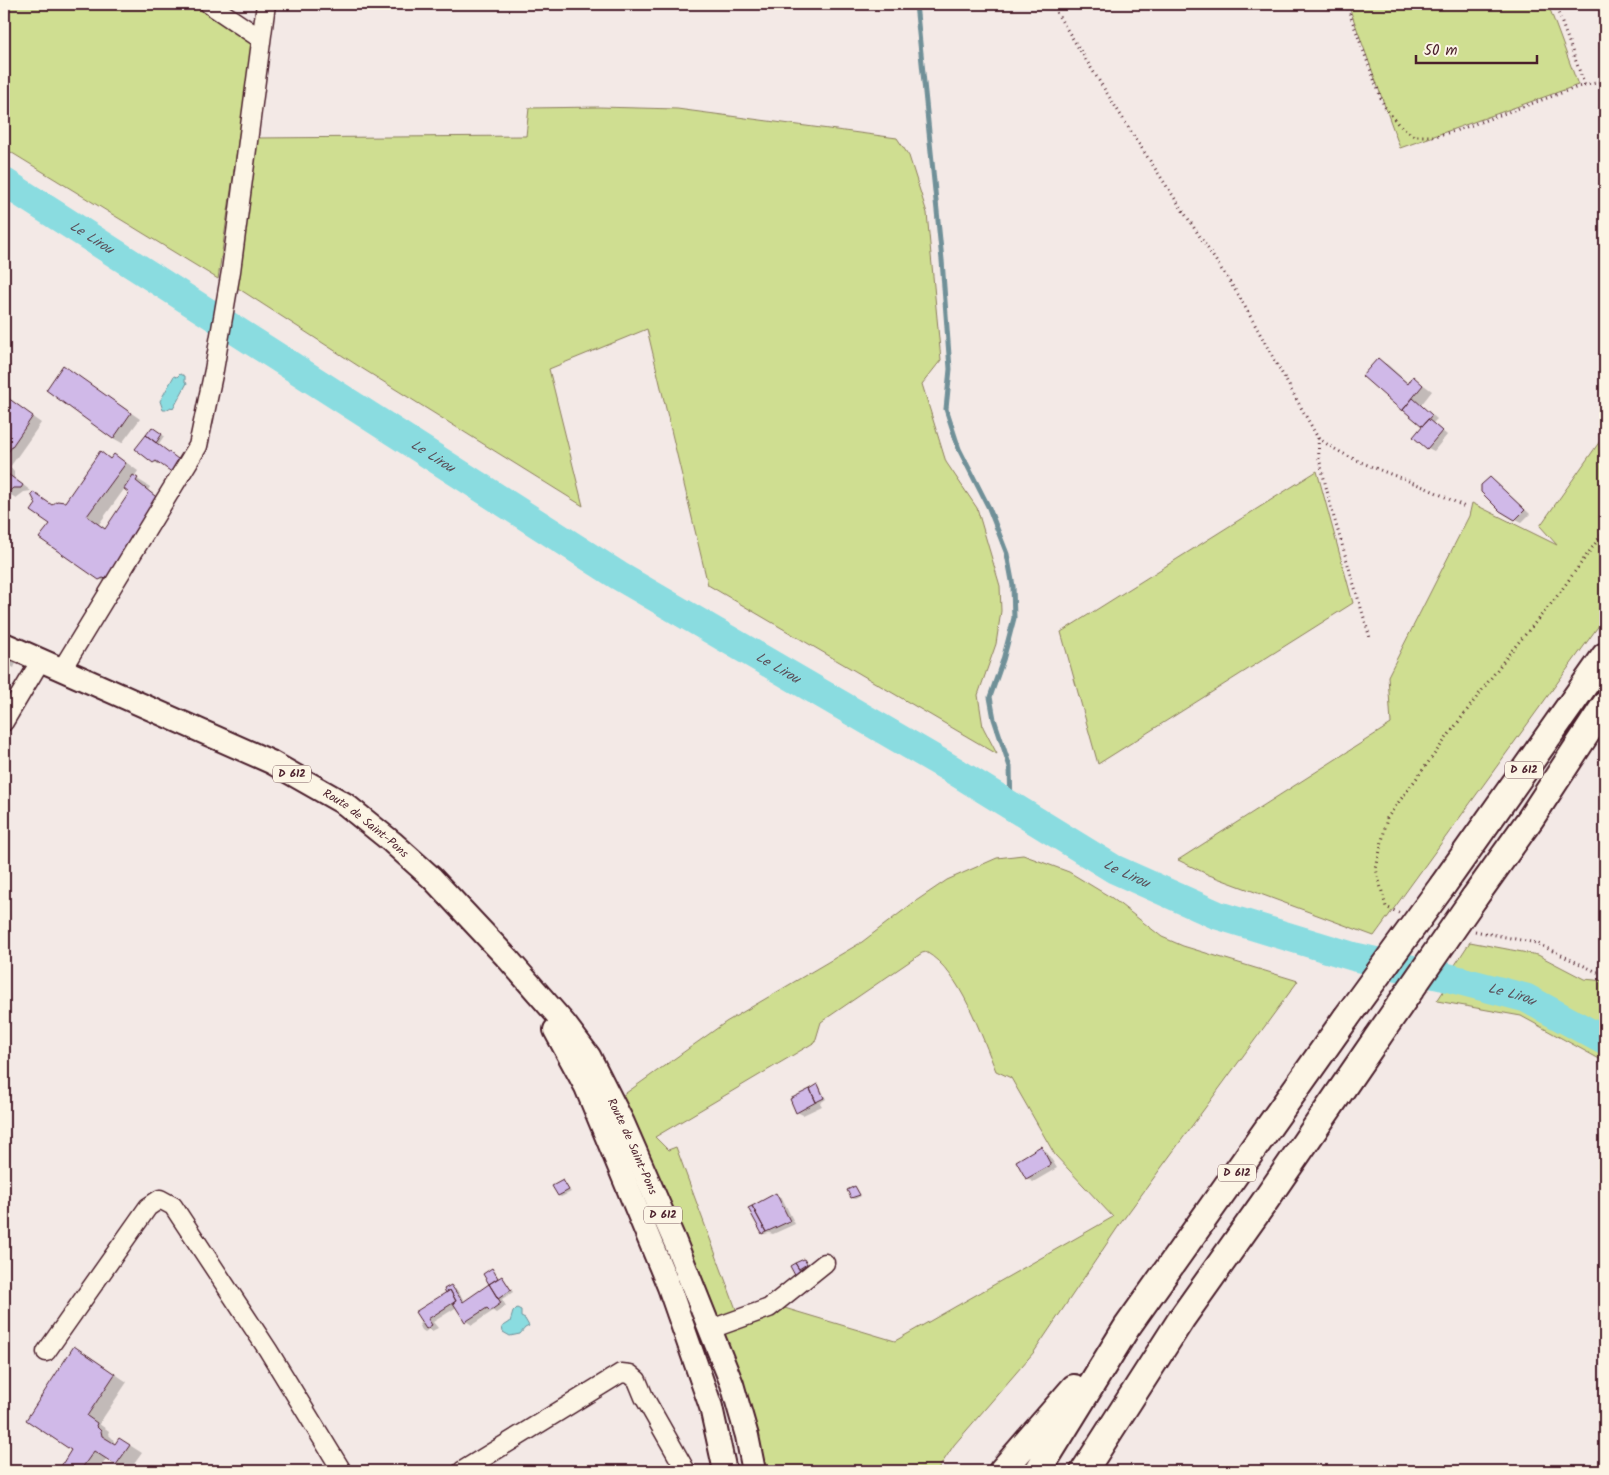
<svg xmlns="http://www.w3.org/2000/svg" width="1609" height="1475" font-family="Kalam,sans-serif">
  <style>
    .green { fill: #cfde91; stroke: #8c7e5e; fill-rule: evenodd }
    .water { fill: #8adce0; stroke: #709098 }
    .shadow { fill: #0003; fill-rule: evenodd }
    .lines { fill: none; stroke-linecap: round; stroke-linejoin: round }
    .stream { stroke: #709098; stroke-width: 5 }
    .river { stroke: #8adce0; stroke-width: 29 }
    .building { fill: #d0b9e8; stroke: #4a1f2b }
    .minor-casing { stroke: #4a1f2b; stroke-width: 21 }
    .major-casing { stroke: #4a1f2b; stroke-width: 26 }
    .highway-casing { stroke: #4a1f2b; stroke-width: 30 }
    .path { stroke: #4a1f2b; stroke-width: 3; stroke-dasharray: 1 4; stroke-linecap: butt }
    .minor { stroke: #fcf5e5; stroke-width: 18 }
    .major { stroke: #fcf5e5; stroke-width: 22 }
    .highway { stroke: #fcf5e5; stroke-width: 26 }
    .highway-bridge-casing { stroke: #4a1f2b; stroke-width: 30; stroke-linecap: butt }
    .highway-bridge { stroke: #fcf5e5; stroke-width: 26 }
    .labels { text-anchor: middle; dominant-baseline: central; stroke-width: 5; stroke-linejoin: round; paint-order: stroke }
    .shield { fill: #fcf5e5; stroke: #7f5f63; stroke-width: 1 }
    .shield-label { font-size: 11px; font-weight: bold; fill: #4a1f2b }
    .street-label { font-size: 12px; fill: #4a1f2b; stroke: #fcf5e5 }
    .water-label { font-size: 14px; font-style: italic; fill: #5a4e58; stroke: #fcf5e5 }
  </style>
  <rect width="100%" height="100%" fill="#f3e9e6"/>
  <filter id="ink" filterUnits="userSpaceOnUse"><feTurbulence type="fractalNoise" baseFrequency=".02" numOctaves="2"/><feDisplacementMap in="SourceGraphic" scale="10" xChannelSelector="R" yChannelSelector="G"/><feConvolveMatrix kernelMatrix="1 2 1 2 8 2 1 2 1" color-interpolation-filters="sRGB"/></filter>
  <g filter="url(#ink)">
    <path class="green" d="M4,4H200L253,41L218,279L4,148Z
      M1348,4H1548L1578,85L1400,148Z
      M599,107L677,109L897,138L909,156L927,213L941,360L922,384L946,462L977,508L1000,586L1001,611L996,644L978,695L983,727L997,754L708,585L647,329L549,369L583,506L363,369L233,285L254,138L526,136L529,108Z
      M1605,434V617L1374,936L1209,875L1178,860L1391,724L1388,676L1469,516L1472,503L1557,545L1540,526Z
      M1317,471L1353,603L1098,764L1061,632Z
      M1023,855L1069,872L1112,898L1162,937L1183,946L1298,981L1120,1224L1034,1352L954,1445L937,1471H759L619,1098L726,1022L862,942L913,903L947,880L997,858ZM926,952C961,972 981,1035 996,1071L1011,1078L1055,1155L1113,1217L895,1341L771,1304L740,1320L676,1147L668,1150L655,1137L815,1042L821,1022L922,953Z
      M1470,942L1538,955L1584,979L1605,981V1031L1530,994L1451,971Z
      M1448,984L1528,1005L1605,1047V1062L1521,1016L1437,1001Z"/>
    <path class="water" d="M180,374L185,376V382L187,383L173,409L171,407L166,410H163L160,401L174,376L177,377Z
      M517,1308L521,1310V1317L525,1319L529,1326L525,1328L520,1334L510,1336L503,1332L502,1327L510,1322L513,1312Z"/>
    <path class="shadow" d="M1378,359L1388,365L1409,384L1414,378L1432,391L1421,405L1437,419L1433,423L1447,435L1434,451L1428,448L1424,426L1364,375Z
      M64,366L140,419L122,443L113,438Z
      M8,400L41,423L10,467L14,472V478L31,491L24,492L16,498L4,491V406Z
      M153,428L164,436L158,445L162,464L160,465L154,462Z
      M100,453L112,459L114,456L127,463L138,471L134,477L150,487L148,490L172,508L122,587L113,586L100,579L51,523L53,506L65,503ZM125,488L131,492L106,529L99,524Z
      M1490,478L1496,482L1530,514L1522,522L1516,519Z
      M9,659L16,663L14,668L7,664Z
      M818,1085L820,1087L826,1099L820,1103L822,1106L803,1115L797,1112Z
      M1041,1148L1046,1151L1057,1168L1033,1182L1027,1178Z
      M563,1181L571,1192L561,1197L559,1196Z
      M855,1187L861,1196L855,1199L852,1198Z
      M776,1195L782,1198L795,1224L773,1234L769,1233L765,1234L763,1233Z
      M804,1260L814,1274L807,1278L791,1267Z
      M492,1270L499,1279L502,1277L504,1279L513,1292L502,1299L506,1306L496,1313L493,1311L472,1325L466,1321L457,1307L433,1322L438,1328L432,1331L429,1329L425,1332L422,1330L419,1324L423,1322L448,1293L451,1287L457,1290L465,1302L491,1284L485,1275Z
      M87,1355L127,1382L99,1424L109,1431L108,1434L113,1439L115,1446L120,1439L142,1453L129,1471L107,1458L98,1471L59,1470L73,1450Z"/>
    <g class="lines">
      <path class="stream" d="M916,4L942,260L950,369L946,409L959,449L989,508L1007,554L1013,586L1014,618L1003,660L990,697L994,719L1010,767L1011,806"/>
      <path class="river" id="s1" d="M4,182L619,576L953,770L1114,869L1217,915L1355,957L1442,976L1526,998L1605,1041"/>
    </g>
    <path class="building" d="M1378,358L1408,384L1413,376L1423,385L1402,411L1362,376Z
      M63,365L131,413L113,439L46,390Z
      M8,398L33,416L4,458V404Z
      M1413,398L1432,415L1422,426L1403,410Z
      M1428,419L1442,431L1427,449L1413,437Z
      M152,427L162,434L156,443L146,435Z
      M146,435L182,462L173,473L156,461L153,463L135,449Z
      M100,451L110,459L114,454L126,463L87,516L105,529L129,493L124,489L133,475L138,478L136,481L160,500L109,580L103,578L99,580L39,538L50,524L31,511L36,504L31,494L33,492L52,505L57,501L65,502Z
      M4,463L5,472L23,485L21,488H13L6,494L4,492Z
      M1490,477L1525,510L1515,520L1500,511L1481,492V485Z
      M818,1084L824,1098L816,1102L810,1089Z
      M810,1089L816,1102L796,1113L790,1099Z
      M1041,1146L1051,1165L1026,1179L1016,1161Z
      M563,1180L569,1190L558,1196L552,1186Z
      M855,1186L860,1195L851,1198L847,1190Z
      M776,1193L790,1221L766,1232L752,1206Z
      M752,1206L766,1232L762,1234L748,1208Z
      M804,1259L807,1264L799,1269L795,1263Z
      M795,1263L803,1276L797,1279L790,1266Z
      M492,1268L498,1278L489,1284L483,1274Z
      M502,1276L511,1290L498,1299L489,1284Z
      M489,1284L501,1303L490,1311L487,1308L465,1322L453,1303L456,1301L450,1290L446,1293L444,1289L451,1285L463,1302Z
      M450,1290L456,1301L428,1319L432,1325L426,1329L415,1312Z
      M74,1346L115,1374L87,1416L97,1423L96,1426L101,1431L102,1436L115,1444L119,1438L130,1445L116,1465L94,1451L80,1471H58L71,1450L26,1420Z"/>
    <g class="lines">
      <g class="minor-casing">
        <path id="minor" d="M209,4L261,39
          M62,669L198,446L214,370L231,271L266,4
          M4,722L41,660
          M711,1329L769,1308L825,1263
          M46,1352L148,1207L160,1199L173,1206L268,1350L342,1471
          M462,1471L621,1373L630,1374L637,1380L644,1397L686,1471"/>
      </g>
      <g class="major-casing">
        <g id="major">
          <path id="s2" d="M4,644L271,762L345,804L392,842L432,878L508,959L565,1024L589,1056L623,1123L675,1242L732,1384L747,1436L754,1471"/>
          <path d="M555,1030L586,1087L669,1287L711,1407L725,1471"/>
        </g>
      </g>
      <g class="highway-casing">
        <path id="highway" d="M1443,885L1605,656
          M1474,898L1531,818L1605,705
          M1002,1471L1074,1388
          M1038,1471L1127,1327L1346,1018
          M1084,1471L1182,1318L1263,1204L1377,1038"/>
      </g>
      <path class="path" d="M1051,4L1135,138L1239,296L1318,438C1351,462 1388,472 1426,488C1440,494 1453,501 1467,508
        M1346,4L1384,106L1398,124L1414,136H1435L1455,131L1578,87L1605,81
        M1555,4L1585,86
        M1318,438L1319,458L1332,511L1370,638
        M1399,913L1386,907L1376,869L1387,818L1508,655L1555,599L1605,530
        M1475,931L1536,943L1597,972L1605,971"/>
      <use href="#minor" class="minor"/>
      <use href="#major" class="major"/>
      <use href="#highway" class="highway"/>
      <g class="highway-bridge-casing">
        <path id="highway-bridge" d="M1346,1018L1443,885
          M1377,1038L1474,898"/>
      </g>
      <use href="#highway-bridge" class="highway-bridge"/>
    </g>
  </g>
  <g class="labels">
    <g class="shield">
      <rect x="1505" y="761.5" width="38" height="17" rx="4"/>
      <rect x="273" y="765.5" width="38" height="17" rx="4"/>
      <rect x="1218" y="1164.5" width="38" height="17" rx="4"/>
      <rect x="644" y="1206.5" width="38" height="17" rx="4"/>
    </g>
    <g class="shield-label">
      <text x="1524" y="770">D 612</text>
      <text x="292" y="774">D 612</text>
      <text x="1237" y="1173">D 612</text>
      <text x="663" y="1215">D 612</text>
    </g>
    <g class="street-label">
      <text stroke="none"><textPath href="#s2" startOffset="405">Route de Saint-Pons</textPath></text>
      <text stroke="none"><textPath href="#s2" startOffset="829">Route de Saint-Pons</textPath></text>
    </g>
    <g class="water-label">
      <text stroke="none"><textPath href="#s1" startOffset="104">Le Lirou</textPath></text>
      <text stroke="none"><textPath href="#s1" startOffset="509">Le Lirou</textPath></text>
      <text stroke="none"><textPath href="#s1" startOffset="914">Le Lirou</textPath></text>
      <text stroke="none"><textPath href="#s1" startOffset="1319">Le Lirou</textPath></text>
      <text stroke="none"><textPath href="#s1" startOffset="1724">Le Lirou</textPath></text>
    </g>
  </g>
  <rect width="1609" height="1475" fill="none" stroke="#fcf5e5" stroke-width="20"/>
  <rect x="10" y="10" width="1589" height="1455" fill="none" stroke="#4a1f2b" stroke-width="2" filter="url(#ink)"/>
  <path d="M1416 55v8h121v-8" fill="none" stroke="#4a1f2b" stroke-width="2.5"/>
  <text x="1424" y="55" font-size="15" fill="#4a1f2b" stroke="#fcf5e5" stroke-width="4" paint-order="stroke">50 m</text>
</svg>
